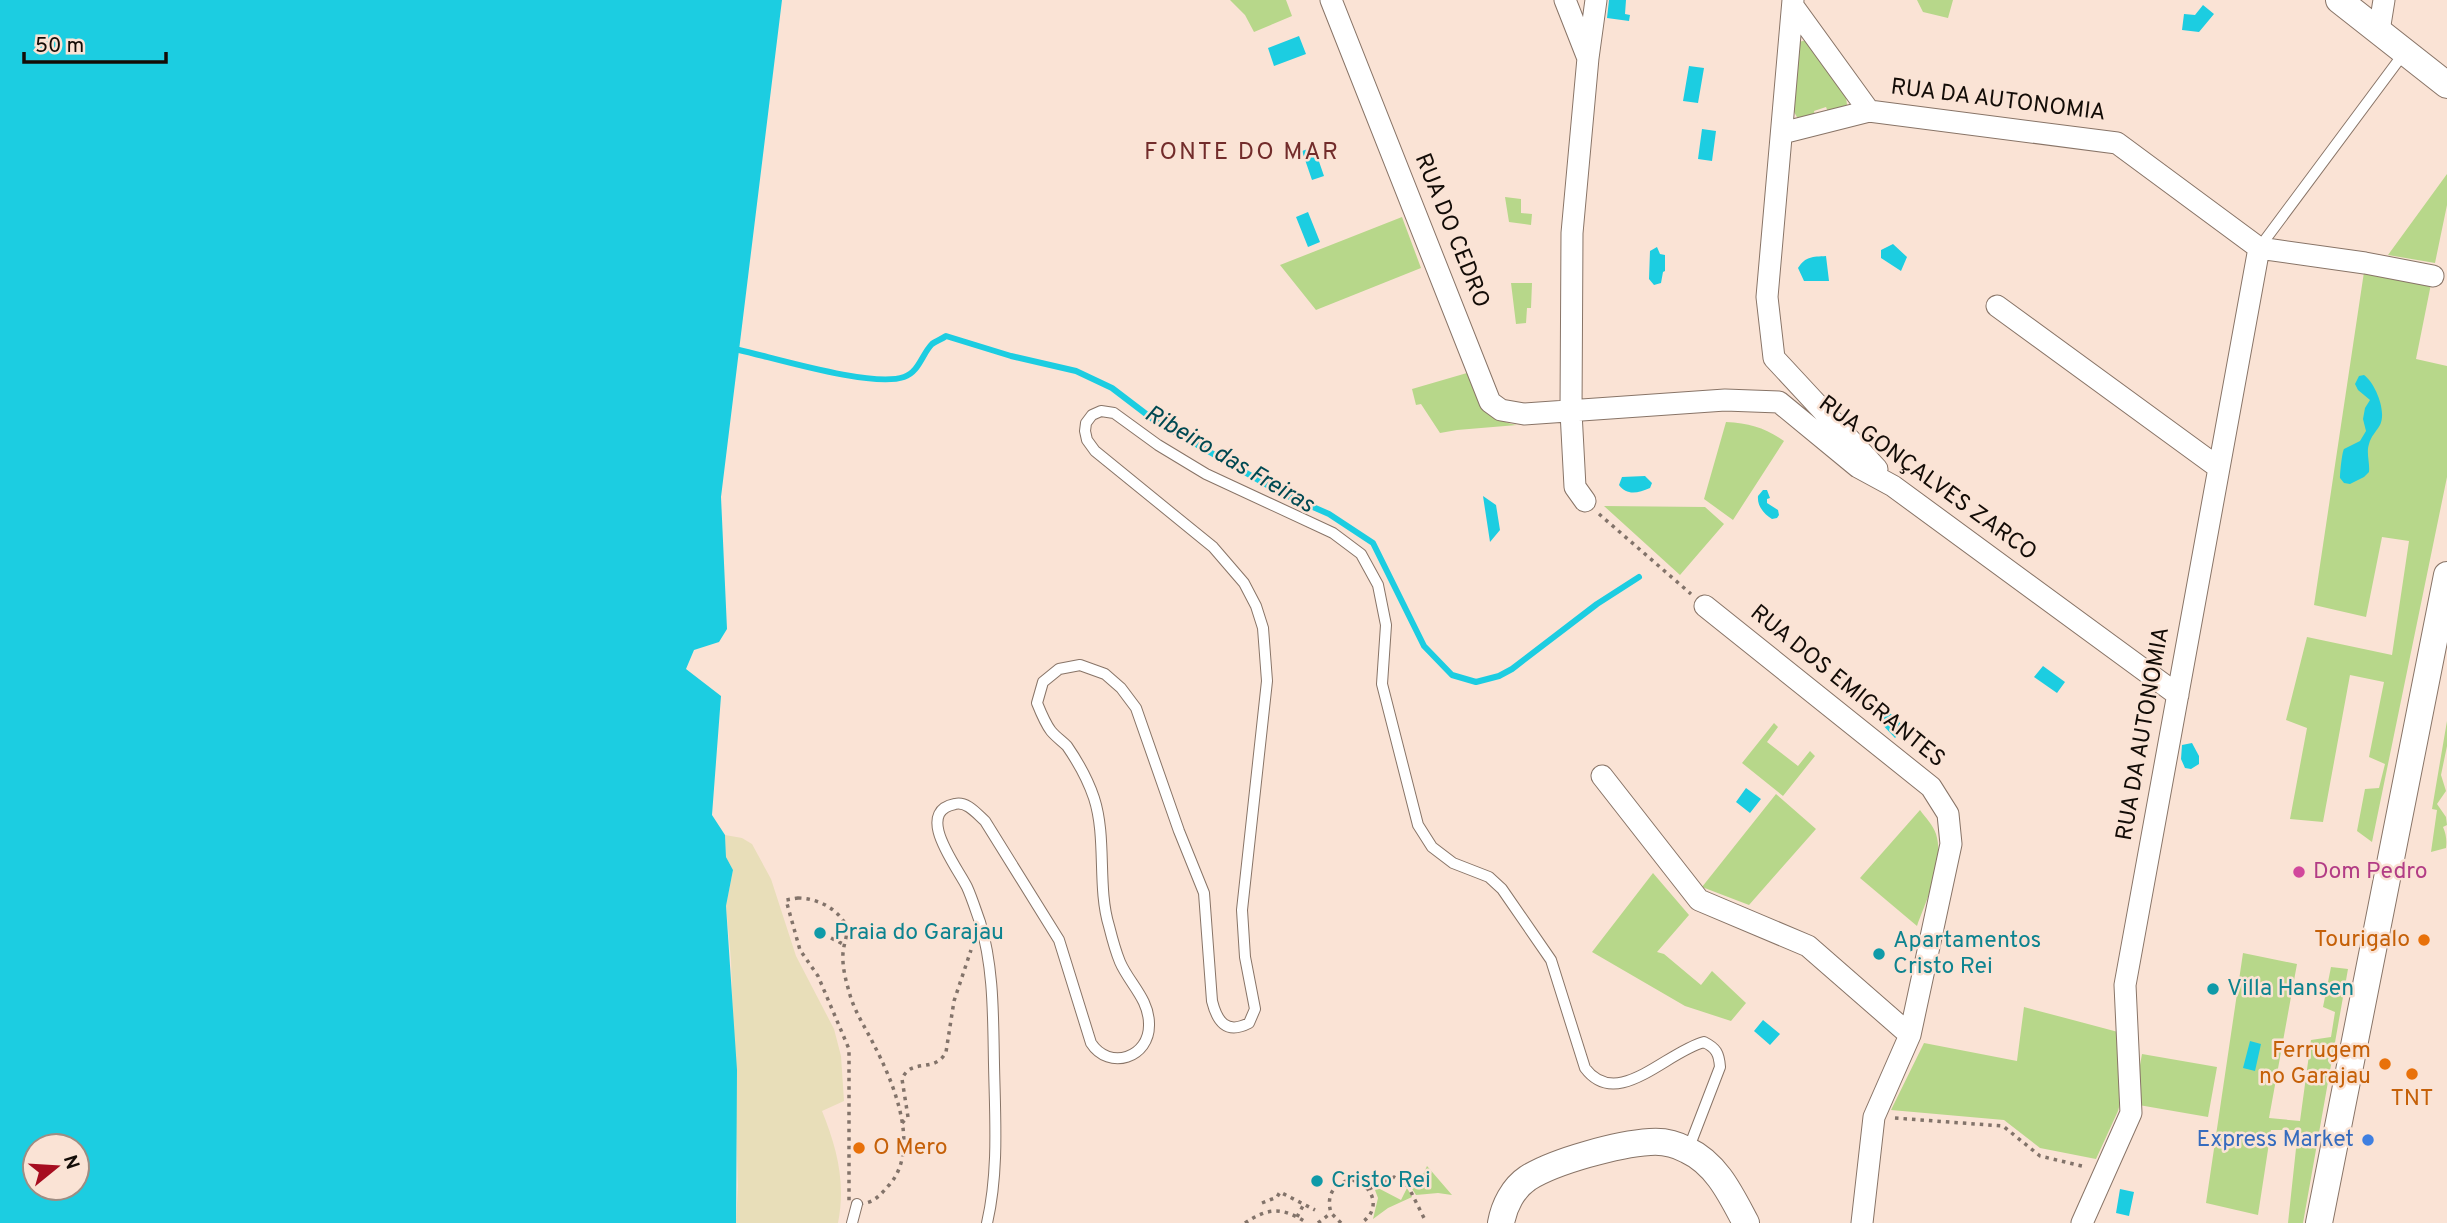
<svg xmlns="http://www.w3.org/2000/svg" width="2447" height="1223" font-family="Overpass,sans-serif">
  <style>
    .green { fill: #b7d78a }
    .sand { fill: #e8deb9 }
    .water { fill: #1ccde1; fill-rule: evenodd }
    .lines { fill: none; stroke-linecap: round; stroke-linejoin: round }
    .stream { stroke: #1ccde1; stroke-width: 6 }
    .service-casing { stroke: #887467; stroke-width: 12 }
    .minor-casing { stroke: #887467; stroke-width: 23 }
    .tertiary-casing { stroke: #887467; stroke-width: 28 }
    .path { stroke: #82736a; stroke-width: 3.5; stroke-dasharray: 3.5 5; stroke-linecap: butt }
    .service { stroke: #fff; stroke-width: 10 }
    .minor { stroke: #fff; stroke-width: 21 }
    .tertiary { stroke: #fff; stroke-width: 26 }
    .hotel-dot { fill: #d1479c; stroke: #fae3d5; stroke-width: 2.5 }
    .culture-dot { fill: #0f9aa8; stroke: #fae3d5; stroke-width: 2.5 }
    .food-dot { fill: #e8710a; stroke: #fae3d5; stroke-width: 2.5 }
    .shop-dot { fill: #3f7fe0; stroke: #fae3d5; stroke-width: 2.5 }
    .labels { text-anchor: middle; dominant-baseline: central; stroke-width: 5; stroke-linejoin: round; paint-order: stroke }
    .street-label { font-size: 23px; fill: #130c07; stroke: #fae3d5 }
    .hotel-label { font-size: 23px; fill: #b23c85; stroke: #fae3d5; text-anchor: start }
    .culture-label { font-size: 23px; fill: #0d838f; stroke: #fae3d5; text-anchor: start }
    .food-label { font-size: 23px; fill: #c56008; stroke: #fae3d5; text-anchor: end }
    .shop-label { font-size: 23px; fill: #366cbe; stroke: #fae3d5; text-anchor: end }
    .neighbourhood-label { font-size: 24px; letter-spacing: 2px; fill: #722c2b; stroke: #fae3d5 }
    .water-label { font-size: 24px; font-style: italic; fill: #004952; stroke: #fae3d5 }
  </style>
  <rect width="100%" height="100%" fill="#fae3d5"/>
  <path class="green" d="M1230,0H1286L1292,16L1254,32L1245,15Z
    M1917,0H1953L1948,18L1923,12Z
    M1806,40L1814,48L1846,97L1847,105L1828,112L1826,107L1814,111L1815,116L1798,119L1793,110L1799,42Z
    M2447,174V205L2435,263L2388,255Z
    M1505,197L1521,199V213L1532,214L1531,225L1509,222Z
    M1402,217L1421,268L1316,310L1280,265Z
    M2364,272L2431,284L2416,359L2447,366V477L2372,842L2357,831L2365,789L2379,788L2385,764L2369,757L2384,682L2350,675L2323,822L2290,819L2307,728L2286,720L2307,637L2392,655L2409,541L2382,537L2366,617L2314,605Z
    M1511,283H1532L1531,308H1527L1526,323L1516,324Z
    M1467,373C1477,400 1487,420 1517,425L1457,430L1440,433L1421,404L1416,405L1412,389Z
    M1726,422C1750,423 1765,428 1784,441L1733,520L1704,499Z
    M1604,506L1705,507L1724,524L1680,575Z
    M2447,721V746L2441,775L2446,791L2437,804L2446,817L2447,825L2443,827C2446,834 2447,840 2446,848L2431,852L2437,810L2432,809Z
    M1774,723L1778,727L1767,742L1798,766L1810,751L1815,756L1783,796L1742,763Z
    M1776,794L1816,829L1749,905L1702,887Z
    M1920,810C1925,817 1933,825 1936,834C1945,863 1927,898 1917,926L1860,878Z
    M1653,873L1689,915L1657,952L1664,954L1701,985L1712,971L1746,1003L1731,1021L1685,1006L1592,952Z
    M2243,953L2297,964L2269,1118L2300,1121L2311,1040L2331,1037L2335,1012L2323,1007L2331,967L2348,969L2303,1223H2288L2298,1130H2271L2258,1215L2206,1203Z
    M2024,1007L2118,1032L2122,1096L2118,1111L2096,1159L2040,1148L2004,1120L1891,1110L1924,1043L2017,1061Z
    M2142,1054L2217,1067L2208,1117L2133,1104Z
    M1427,1166L1452,1195L1438,1193L1416,1195L1409,1184L1412,1177L1420,1181Z
    M1378,1188L1401,1200L1407,1188L1412,1197L1388,1208L1373,1219L1378,1198L1375,1190Z"/>
  <path class="sand" d="M725,835L742,838L752,844L771,879L796,956L834,1029L841,1056L844,1101L822,1111C837,1148 846,1183 838,1223H736L738,1186L731,960L726,906L733,870L726,857Z"/>
  <path class="water" d="M0,0H782L721,497L727,629L719,642L694,650L686,669L721,696L712,815L725,835L726,857L733,870L726,906L737,1070L736,1223H0ZM77,1146V1188H35V1146Z
    M1609,0H1626L1625,14L1630,15L1629,21L1607,18Z
    M2203,5L2214,14L2199,32L2182,30L2184,14L2195,15Z
    M1299,36L1306,54L1274,66L1268,48Z
    M1689,66L1704,68L1698,103L1683,101Z
    M1702,129L1716,131L1712,161L1698,159Z
    M1314,147L1324,176L1312,180L1302,151Z
    M1308,212L1320,242L1308,247L1296,217Z
    M1893,244L1907,257L1901,271L1881,258V250Z
    M1657,247L1660,254L1665,255V271L1663,272L1661,283L1654,285L1649,279L1650,251Z
    M1826,256L1829,281H1804L1798,268C1806,256 1812,257 1826,256Z
    M2364,375C2375,383 2387,411 2380,425C2376,432 2371,436 2369,444C2366,453 2370,463 2369,472L2364,477L2350,484L2344,483L2340,478C2340,473 2342,452 2344,449L2360,441L2366,431L2363,419L2365,408L2370,400L2358,390L2355,384L2359,376Z
    M1645,476L1652,483L1650,488C1638,493 1627,496 1619,485L1622,477Z
    M1763,490H1767L1770,498L1767,499V503L1778,510L1779,515L1777,518L1772,519C1764,514 1757,506 1758,496Z
    M1483,496L1496,505L1500,530L1490,542Z
    M2043,666L2065,682L2057,693L2034,677Z
    M1888,711L1905,728L1895,738L1878,720Z
    M2192,743L2199,756V764L2191,769L2185,768L2181,759L2182,745Z
    M1746,788L1761,799L1750,813L1736,802Z
    M1763,1020L1780,1034L1770,1045L1754,1031Z
    M2250,1041L2261,1044L2255,1071L2243,1068Z
    M2120,1189L2134,1192L2129,1216L2116,1213Z"/>
  <g class="lines">
    <path class="stream" d="M739,350C775,358 872,388 904,377C919,372 922,354 932,344C936,341 942,339 946,336L1011,356L1076,371L1112,388L1154,420L1281,493L1329,514L1373,543L1424,646L1452,675L1476,682L1499,676L1512,669L1597,604L1639,577"/>
    <g class="service-casing">
      <path id="service" d="M2259,248L2404,53
        M852,1223L857,1204
        M987,1223C999,1171 995,1117 994,1064C993,1017 994,968 980,922C976,911 972,898 967,887C958,868 913,812 955,804C967,801 977,814 985,821L1059,940L1091,1043C1109,1071 1150,1058 1149,1024C1149,999 1129,983 1120,962C1115,950 1112,938 1109,926C1097,887 1107,838 1094,798C1088,780 1078,762 1067,746C1062,741 1056,737 1051,731C1045,723 1041,713 1037,703L1043,682L1059,669L1080,665L1105,674L1121,688L1136,708L1179,831L1204,893L1212,1001C1217,1021 1226,1035 1249,1023L1255,1009L1245,957L1242,910L1267,681L1263,628L1256,606L1244,583L1213,547L1095,451L1087,440L1085,431L1086,423L1092,415L1101,411L1114,413L1158,445L1206,474L1333,533L1361,554L1378,585L1386,625L1382,684L1418,825L1432,847L1453,863L1489,877L1502,889L1551,960L1585,1068C1617,1111 1666,1052 1704,1042C1716,1048 1719,1053 1720,1067L1688,1150"/>
    </g>
    <g class="minor-casing">
      <path id="minor" d="M1331,0L1490,402L1501,410L1524,414L1725,400L1779,402L1858,467L1893,486L2178,695
        M1565,0L1587,56
        M1793,0L1767,297L1774,358L1877,469
        M1793,6L1869,111
        M2379,31L2384,0
        M1782,133L1869,111L2117,143L2259,248L2365,263L2433,276
        M1997,306L2219,468
        M1585,501L1575,487L1571,412L1572,233L1588,58L1596,0
        M1705,606L1931,787L1948,814L1951,844L1910,1035L1874,1117L1862,1223
        M1602,776L1699,900L1808,946L1910,1035
        M2082,1223L2131,1113L2125,985L2259,248"/>
    </g>
    <g class="tertiary-casing">
      <path id="tertiary" d="M2339,0L2447,85
        M1501,1223C1504,1206 1513,1188 1528,1178C1555,1161 1618,1144 1650,1142C1662,1141 1676,1144 1687,1150C1717,1164 1731,1195 1746,1223
        M2319,1223L2447,575"/>
    </g>
    <path class="path" d="M1599,514L1691,594
      M798,898C815,898 835,907 844,922C850,933 844,941 843,953C842,967 846,981 850,995C855,1012 865,1027 873,1043C893,1081 921,1147 890,1184C877,1199 871,1206 849,1203V1049L818,976L800,950L786,900Z
      M831,938L845,945
      M1895,1118L2003,1126L2040,1156L2086,1167
      M902,1123L908,1117L902,1079C911,1057 935,1074 946,1052L954,1001L971,950
      M1369,1189L1394,1177L1408,1186L1424,1218
      M1262,1203L1277,1197L1280,1192L1315,1210
      M1297,1217L1304,1204
      M1245,1223C1269,1207 1283,1207 1307,1223
      M1318,1223L1331,1213
      M1341,1223L1331,1213C1326,1196 1333,1183 1351,1180C1374,1184 1382,1210 1361,1223"/>
    <use href="#service" class="service"/>
    <use href="#minor" class="minor"/>
    <use href="#tertiary" class="tertiary"/>
  </g>
  <circle class="hotel-dot" cx="2299" cy="872" r="7"/>
  <g class="culture-dot">
    <circle cx="820" cy="933" r="7"/>
    <circle cx="1879" cy="954" r="7"/>
    <circle cx="2213" cy="989" r="7"/>
    <circle cx="1317" cy="1181" r="7"/>
  </g>
  <g class="food-dot">
    <circle cx="2424" cy="940" r="7"/>
    <circle cx="2385" cy="1064" r="7"/>
    <circle cx="2412" cy="1074" r="7"/>
    <circle cx="859" cy="1148" r="7"/>
  </g>
  <circle class="shop-dot" cx="2368" cy="1140" r="7"/>
  <g class="labels">
    <g class="street-label">
      <text transform="translate(1998 101) rotate(7)">RUA DA AUTONOMIA</text>
      <text transform="translate(1451 231) rotate(68)">RUA DO CEDRO</text>
      <text transform="translate(1927 479) rotate(36)">RUA GONÇALVES ZARCO</text>
      <text transform="translate(1847 687) rotate(39)">RUA DOS EMIGRANTES</text>
      <text transform="translate(2144 734) rotate(-80)">RUA DA AUTONOMIA</text>
    </g>
    <g class="hotel-label">
      <text x="2313" y="872">Dom Pedro</text>
    </g>
    <g class="culture-label">
      <text x="834" y="933">Praia do Garajau</text>
      <text x="1893" y="941">Apartamentos<tspan x="1893" dy="26">Cristo Rei</tspan></text>
      <text x="2227" y="989">Villa Hansen</text>
      <text x="1331" y="1181">Cristo Rei</text>
    </g>
    <g class="food-label">
      <text x="2410" y="940">Tourigalo</text>
      <text x="2371" y="1051">Ferrugem<tspan x="2371" dy="26">no Garajau</tspan></text>
      <text x="2412" y="1099" text-anchor="middle">TNT</text>
      <text x="873" y="1148" text-anchor="start">O Mero</text>
    </g>
    <g class="shop-label">
      <text x="2354" y="1140">Express Market</text>
    </g>
    <g class="neighbourhood-label">
      <text x="1242" y="153">FONTE DO MAR</text>
    </g>
    <g class="water-label">
      <text transform="translate(1229 460) rotate(30)">Ribeiro das Freiras</text>
    </g>
  </g>
  <g transform="translate(56 1167) rotate(72)"><circle r="33" fill="#fae3d5" stroke="#9e8d83" stroke-width="2"/>
  <path d="M0-5L12 26L0 18L-12 26Z" fill="#a60d20"/>
  <text y="-10" font-size="19" font-weight="bold" text-anchor="middle" fill="#130c07">N</text>
  </g>
  <path d="M24 52v10h142v-10" fill="none" stroke="#130c07" stroke-width="3.5"/>
  <text x="35" y="52" font-size="21" fill="#130c07" stroke="#fae3d5" stroke-width="5" paint-order="stroke">50 m</text>
</svg>
